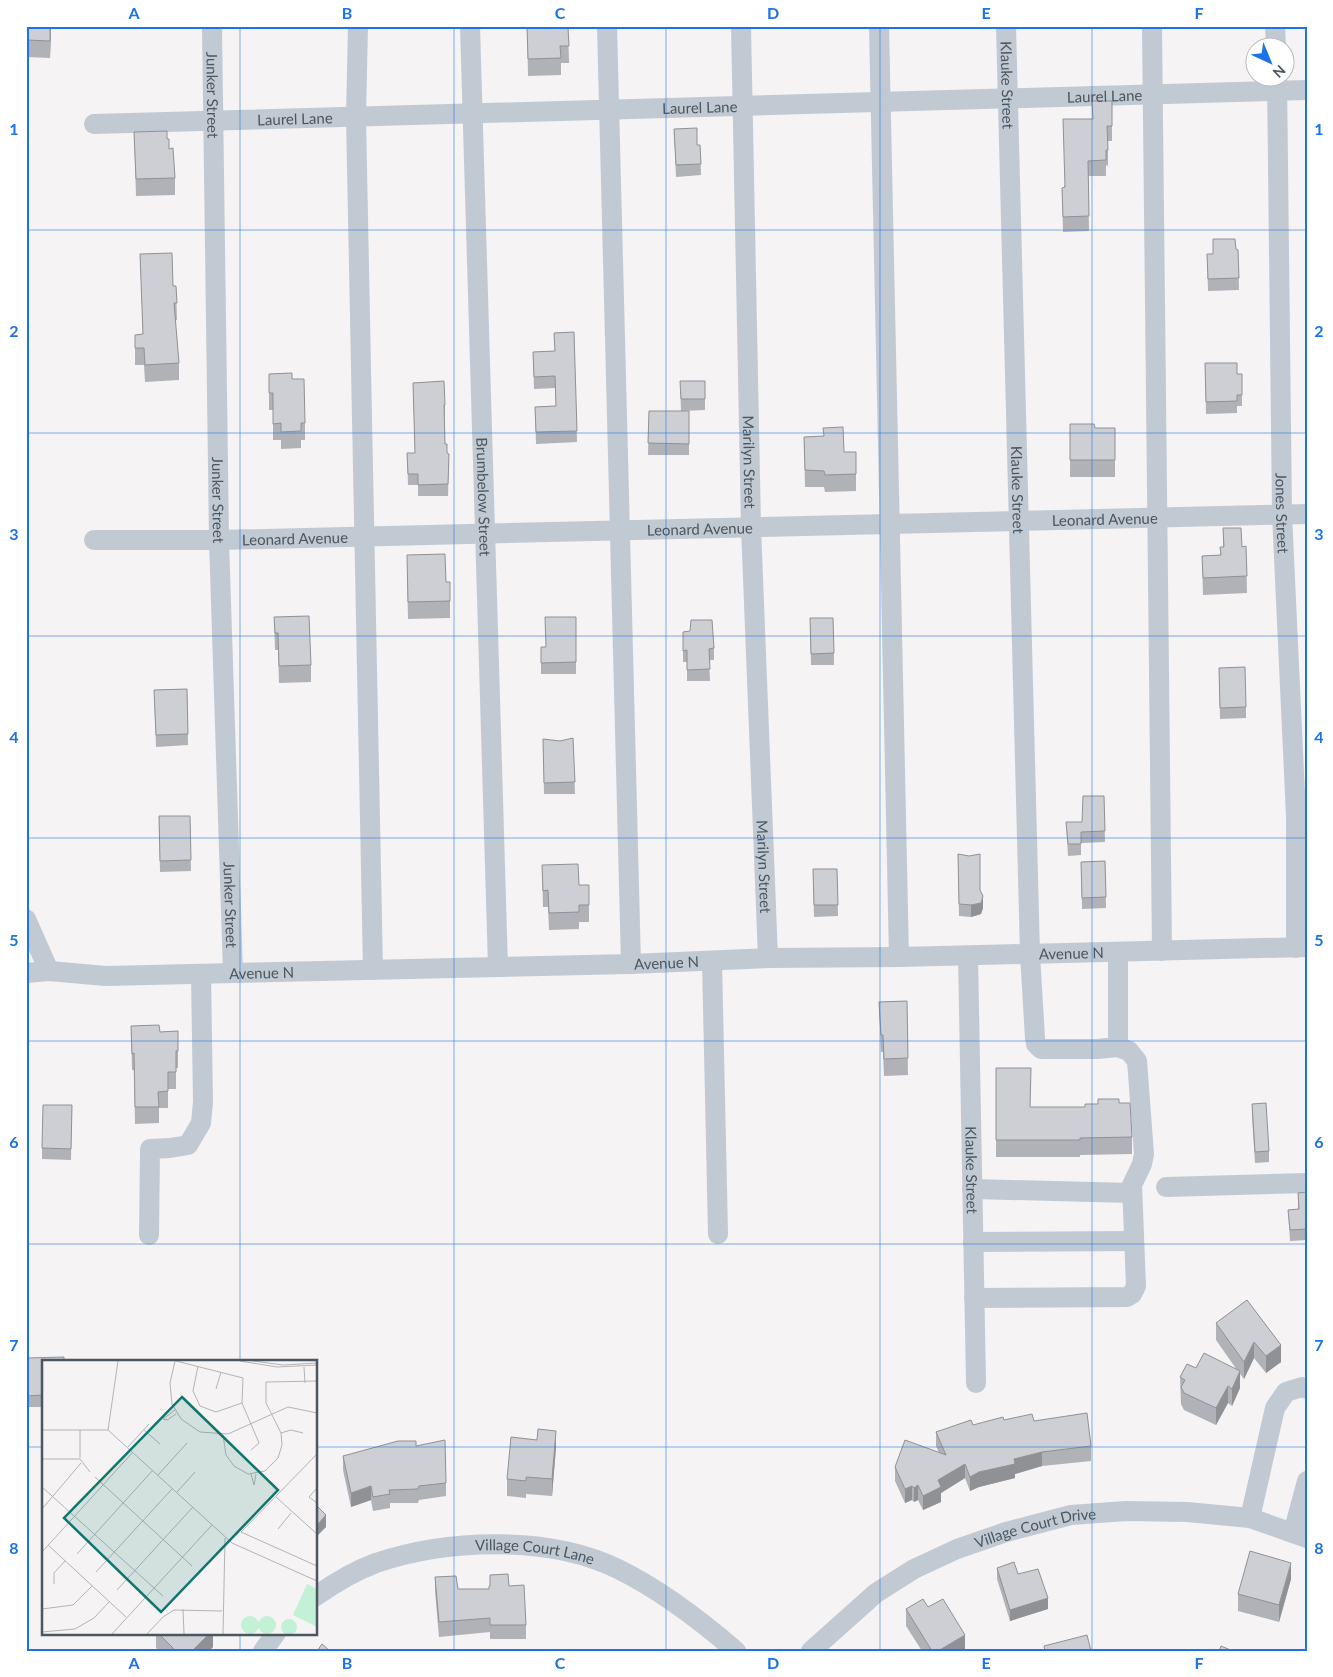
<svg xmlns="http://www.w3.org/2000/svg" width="1333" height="1677" font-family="Lato,sans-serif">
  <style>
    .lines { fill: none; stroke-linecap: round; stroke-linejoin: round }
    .minor { stroke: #c1cad2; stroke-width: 20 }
    .wall { fill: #b0b2b7 }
    .shaded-wall { fill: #909195 }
    .building { fill: #cdcfd5; stroke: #909195 }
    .grid { fill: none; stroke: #1a73e8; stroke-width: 1; stroke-opacity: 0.55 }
    .labels { text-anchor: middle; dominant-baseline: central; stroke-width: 4; stroke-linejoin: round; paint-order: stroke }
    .street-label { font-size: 15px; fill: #4a5661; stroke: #fff }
    .inset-road { fill: none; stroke: #b1b4b9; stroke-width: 1 }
    .view { fill: #0f766e; fill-opacity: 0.15; stroke: #0f766e; stroke-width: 2.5 }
    .inset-edge { fill: none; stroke: #4a5661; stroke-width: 2.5 }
    .neatline { fill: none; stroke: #1a73e8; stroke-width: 2 }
    .grid-label { font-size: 16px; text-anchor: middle; font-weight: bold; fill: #1a73e8 }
  </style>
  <rect width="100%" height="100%" fill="#f5f3f3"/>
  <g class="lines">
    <g class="minor">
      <path id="s1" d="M212,26L219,540L233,973"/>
      <path d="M358,26L356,117L373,970"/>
      <path id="s2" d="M470,26L498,967"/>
      <path d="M607,26L631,964"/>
      <path id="s3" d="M741,26L751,527L768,958"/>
      <path d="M879,26L899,957"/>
      <path id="s4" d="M1006,26L1030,954L1035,1038L1036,1044L1041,1049H1097L1118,1047V953"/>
      <path d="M1152,26L1162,951"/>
      <path d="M1275,26L1276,48"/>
      <path id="s5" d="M1277,78L1282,514L1296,816V948"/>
      <path id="s6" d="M94,124L1307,90"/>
      <path id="s7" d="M94,540H219L1307,514"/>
      <path d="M26,919L49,971"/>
      <path id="s8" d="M968,956L976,1383"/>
      <path d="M712,961L718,1234"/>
      <path id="s9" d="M26,973L49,971L106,976L631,964L768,958L899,957L1307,947"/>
      <path d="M1166,1187L1307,1183"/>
      <path d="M972,1189L1132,1193"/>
      <path d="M149,1235L150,1149L170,1148L188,1145L201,1123L203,1102L201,974"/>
      <path d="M973,1242L1134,1241"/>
      <path d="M974,1298L1127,1297L1132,1294L1136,1286L1132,1185L1142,1164L1144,1154L1137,1061L1129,1051L1118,1047"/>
      <path d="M1250,1518L1275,1408L1286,1392L1302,1387L1307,1389"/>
      <path d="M1293,1533L1307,1481"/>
      <path id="s10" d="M316,1596C333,1584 357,1570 376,1563C447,1539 549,1535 618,1569C661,1590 700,1620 736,1651"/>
      <path d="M263,1651L276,1633"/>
      <path id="s11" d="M811,1651L876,1593L914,1569L957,1549L1006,1532L1071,1515L1126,1511L1187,1512L1250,1518L1307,1538"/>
    </g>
  </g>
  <path class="wall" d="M26,26H51L50,58L27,57V61H26Z
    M527,26H558V28H568L569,63H561V75L528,76Z
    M1112,101V141H1108V166L1106,165V176H1088L1089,231L1063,232L1062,188L1064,187L1092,119Z
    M674,129L697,145H700L701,175L676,177Z
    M134,132L167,139L175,178V195L136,196Z
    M1238,250L1239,290L1208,291L1207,254H1213Z
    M140,254L173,286H176L177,320H175L179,363V380L145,382L144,365H135V335L143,334Z
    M574,332L577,442L536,444L535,407L556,406L555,388L534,389L533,352L555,351L554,333Z
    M1205,363L1237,374L1242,395V406H1237V413L1206,414Z
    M269,374L292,379L305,423V440H301V448L281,449V440H273V410H269Z
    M680,381H705V410L681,411Z
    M413,383L445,405V417H444L445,444L447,453L449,454L448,496H418V485H408L407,453H415Z
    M649,411H689V455H648Z
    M1070,424L1095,428H1115V477H1070Z
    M804,437L844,452L856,474V491L825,492L824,487H805Z
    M1223,528L1242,547L1246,546L1247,593L1203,595L1202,556L1220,555L1223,547Z
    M407,572L446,582H450V618L408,619Z
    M274,617L311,665V682L279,683L278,650H275Z
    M576,617V674H541V647H545Z
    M810,618L834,653V665H811Z
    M683,632L714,648V660H709L710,681H687V662H683Z
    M1219,668L1246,707V718L1220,719Z
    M187,689L188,745L156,747L154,690Z
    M573,738L575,794H544L543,739L560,741Z
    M1104,796L1105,842L1081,843V855L1068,856L1066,822H1082Z
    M159,816H190L191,871L160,872Z
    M958,854L980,890L983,908L981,914L971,917L959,916Z
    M1105,861L1106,908L1082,909L1081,862Z
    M542,865L579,885H589V922H579V929L549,930L548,907H543Z
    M813,869H837L838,916L814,917Z
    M907,1001L908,1075L884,1076L883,1052H881L879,1002Z
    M131,1026L160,1032L178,1031V1068H176V1089H168V1108H159V1123L135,1124L134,1070H132Z
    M996,1068L1030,1107H1085L1119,1103L1132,1137V1154L1080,1155V1157H996Z
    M1252,1104L1269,1151V1162L1255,1163L1252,1115Z
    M72,1105L71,1160L42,1159V1148Z
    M1307,1192V1240L1290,1241L1288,1210L1298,1209V1193Z
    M1247,1300L1281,1362L1266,1373L1254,1358L1244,1379L1240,1374V1388L1232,1406L1228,1403L1216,1425L1184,1410L1181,1404L1180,1377L1196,1368L1237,1370L1216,1340V1323Z
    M26,1358L44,1361V1407H26Z
    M1004,1420L1034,1421L1091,1446V1461L1042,1466L1015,1474V1478L979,1487L970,1491L965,1478L941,1493V1502L923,1510L918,1500L914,1502L912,1500L905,1503L895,1481V1467L939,1453L936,1446V1432L973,1425Z
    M416,1446L446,1483V1496L419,1500L418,1503H390V1508L373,1511L371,1500L351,1507L343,1470V1456Z
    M556,1447L552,1496L526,1494V1498L507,1496V1479Z
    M997,1568L1018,1574L1048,1609L1010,1621L997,1579Z
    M435,1577L458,1589H489L509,1586L526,1625V1639H490V1632L439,1637L435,1591Z
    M1291,1579L1279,1622L1238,1611V1594Z
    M928,1607L965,1651H922L906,1626V1609Z
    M156,1633H213V1647L209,1651H159L156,1648Z"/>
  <path class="shaded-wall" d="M50,26H51L50,58Z
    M983,896V908L981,914L971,917V905Z
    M1254,1342V1358L1244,1379V1362Z
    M1281,1345V1362L1266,1373V1356Z
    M1240,1371V1388L1232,1406V1389Z
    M1228,1386V1403L1216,1425V1408Z
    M556,1431V1447L552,1496V1479Z
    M1042,1452V1466L1015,1474V1478L979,1487L970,1491V1477L979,1472L1014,1459Z
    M965,1464V1478L941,1493V1502L923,1510V1496L938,1480Z
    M918,1485V1500L914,1502V1488Z
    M371,1486V1500L351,1507V1493Z
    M912,1486V1500L905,1503V1489Z
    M326,1515V1527L316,1537V1526Z
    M1291,1563V1579L1279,1622V1605Z
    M1048,1598V1609L1010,1621V1610Z
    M210,1633H213V1647L209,1651H192Z
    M965,1635V1651H938Z"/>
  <path class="building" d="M26,26H50V41L27,40V44H26Z
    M527,26H558V28H568L569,46H560L561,58L528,59Z
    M1092,101H1112V126H1107L1108,150H1106V160L1088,161L1089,216L1063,217L1062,188L1065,187L1063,119H1093Z
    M697,128V145H700L701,164L676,165L674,129Z
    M167,131V139H169V149L173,148L175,178L136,179L134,132Z
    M1213,239H1235L1236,249L1238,250L1239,278L1208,279L1207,254H1213Z
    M172,253L173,286H176L177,303H174L179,363L145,365L144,348H135V335L143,334L140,254Z
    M574,332L577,431L536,432L535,407L556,406L555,376L534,377L533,352L555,351L554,333Z
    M1205,363H1237V374H1242V395H1237V401L1206,402Z
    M292,373V379H304L305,423H301V431L281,432V423L273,424V393H269V374Z
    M444,381L445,405H444L445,444H447V453L449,454L448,484L418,485V474H408L407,453H415L413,383Z
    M680,381H705V399H681Z
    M649,411H689V444L648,443Z
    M1070,424H1094L1095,428H1115V460H1070Z
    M843,427L844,452H856V474L825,475L824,471L805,470L804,437L824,436L823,428Z
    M1223,528H1241L1242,547L1246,546L1247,576L1203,578L1202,556L1221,555L1220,547H1224Z
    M445,554L446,582H450V601L408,602L407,555Z
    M309,616L311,665L279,666L278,633H275L274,617Z
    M545,617H576V662L541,663V647H546Z
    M810,618H833L834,653L811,654Z
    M691,620H712L714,648L709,649L710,669L687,670V650L683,651V632L690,631Z
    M1245,667L1246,707L1220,708L1219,668Z
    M187,689L188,734L156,735L154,690Z
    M573,738L575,782L544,783L543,739L560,741Z
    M1083,796H1104L1105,831L1081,832V844H1068L1066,822H1082Z
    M159,816H190L191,860L160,861Z
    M958,854L969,856L980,854V890L983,896L981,903L971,905L959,904Z
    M1105,861L1106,897L1082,898L1081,862Z
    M578,864L579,885H589V905H579V912L549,913L548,890L543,891L542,865Z
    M813,869H837L838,905H814Z
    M907,1001L908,1058L884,1059L883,1035H881L879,1002Z
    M159,1025L160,1032L178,1031V1051H176V1072H168V1091L158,1092L159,1107H135L134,1053L132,1054L131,1026Z
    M996,1068H1031L1030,1107H1085V1104H1098V1099H1119V1103H1130L1132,1137L1080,1138V1140H996Z
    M1266,1103L1269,1151L1255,1152L1252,1104Z
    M43,1105H72L71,1149L42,1148Z
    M1307,1192V1229L1290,1230L1288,1210L1299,1209L1298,1193Z
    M1247,1300L1281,1345L1266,1356L1254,1342L1244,1362L1216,1323Z
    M1204,1353L1240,1371L1232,1389L1228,1386L1216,1408L1184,1393L1181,1387L1185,1380L1180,1377L1187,1364L1196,1368Z
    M64,1357V1361H44V1395L26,1396V1358Z
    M1087,1413L1091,1446L1042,1452L1014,1459L1015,1464L979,1472L970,1477L965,1464L938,1480L941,1487L923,1496L918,1485L914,1488L912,1486L905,1489L895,1467L905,1440L946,1455L936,1432L971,1420L973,1425L1003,1417L1004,1420L1032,1414L1034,1421Z
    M538,1429L556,1431L552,1479L526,1477V1481L507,1479L511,1437L537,1440Z
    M445,1440L446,1483L419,1486L418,1489L389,1490L390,1494L373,1497L371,1486L351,1493L343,1456L398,1441H416V1446Z
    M316,1505L326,1515L316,1526Z
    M1250,1551L1291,1563L1279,1605L1238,1594Z
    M1014,1562L1018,1574L1038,1569L1048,1598L1010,1610L997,1568Z
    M508,1574L509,1586L524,1585L526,1625H490V1618L439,1622L435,1577L456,1576L458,1589H489V1586H490V1575Z
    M923,1599L928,1607L943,1599L965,1635L938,1651H932L906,1609Z
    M158,1633H210L192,1651H176Z
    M1087,1635L1091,1651H1045L1044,1646Z
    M322,1644L330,1651H317Z
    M1221,1646L1233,1651H1219Z"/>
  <path class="grid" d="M240,26V1361M454,26V1651M666,26V1651M880,26V1651M1092,26V1651M26,230H1307M26,433H1307M26,636H1307M26,838H1307M26,1041H1307M26,1244H1307M26,1447H44M316,1447H1307M240,1633V1651"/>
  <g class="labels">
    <g class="street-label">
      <text stroke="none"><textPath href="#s4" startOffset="59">Klauke Street</textPath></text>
      <text stroke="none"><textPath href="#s1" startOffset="69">Junker Street</textPath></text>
      <text stroke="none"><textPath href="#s6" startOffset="1011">Laurel Lane</textPath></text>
      <text stroke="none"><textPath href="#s6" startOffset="606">Laurel Lane</textPath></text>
      <text stroke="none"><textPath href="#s6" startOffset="201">Laurel Lane</textPath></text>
      <text stroke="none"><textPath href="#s3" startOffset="436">Marilyn Street</textPath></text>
      <text stroke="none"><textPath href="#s4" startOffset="464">Klauke Street</textPath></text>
      <text stroke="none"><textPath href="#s2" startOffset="471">Brumbelow Street</textPath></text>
      <text stroke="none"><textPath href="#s1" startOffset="474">Junker Street</textPath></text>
      <text stroke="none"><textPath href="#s5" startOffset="435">Jones Street</textPath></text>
      <text stroke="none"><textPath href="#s7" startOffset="1011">Leonard Avenue</textPath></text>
      <text stroke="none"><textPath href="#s7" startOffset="606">Leonard Avenue</textPath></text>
      <text stroke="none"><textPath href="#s7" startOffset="201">Leonard Avenue</textPath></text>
      <text stroke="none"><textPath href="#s3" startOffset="841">Marilyn Street</textPath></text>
      <text stroke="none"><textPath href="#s1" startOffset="879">Junker Street</textPath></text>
      <text stroke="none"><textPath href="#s9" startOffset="1046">Avenue N</textPath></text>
      <text stroke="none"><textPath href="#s9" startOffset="641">Avenue N</textPath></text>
      <text stroke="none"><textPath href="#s9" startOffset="236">Avenue N</textPath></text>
      <text stroke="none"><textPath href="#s8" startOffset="214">Klauke Street</textPath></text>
      <text stroke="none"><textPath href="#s11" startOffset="261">Village Court Drive</textPath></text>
      <text stroke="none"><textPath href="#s10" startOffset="230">Village Court Lane</textPath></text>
    </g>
  </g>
  <g transform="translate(42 1360)">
    <rect width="275" height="275" fill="#f5f3f3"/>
    <path d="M265,224L275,229V267L251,255ZM199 265a9 9 0 1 1 18 0a9 9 0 1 1-18 0ZM216 265a9 9 0 1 1 18 0a9 9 0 1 1-18 0ZM239 267a8 8 0 1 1 16 0a8 8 0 1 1-16 0Z" fill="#c3f1d5"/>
    <path class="inset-road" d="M133,1L128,23L130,44L139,59L158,72L186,74L246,47L275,53M134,1L201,18L200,43L217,83L209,90M198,1L235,7L275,5M211,1L241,5L275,3M156,6L151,31L158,46L174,52L200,43M262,7L263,23M174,29L179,12M133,50L121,59L125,60L134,54M0,70H66L190,183L275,221M38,70V98M66,70L76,1M102,70L118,84M239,73L249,70L261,73M181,75L184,95L192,106L206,114L223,111L236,98L240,85L239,73L224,43V22L275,21M86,87L107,64M275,94L199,172L275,206M0,99H38L48,112M209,114L212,125L214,114M116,115L145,83M53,117L150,206M0,127L121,236M275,128L267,137L275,143M135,132L153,112M234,137L275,174M0,149L39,103M236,169L249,153M6,185L84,257M0,192L91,92M35,194L111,110M54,212L130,129M12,224V213L23,201M75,230L151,147M0,249L31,245L50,226M141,249L142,274M0,272L33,269L52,258L67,242M70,274L170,165M105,274L121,257L132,250L180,251M181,274L183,178"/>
    <path class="view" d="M140,37L236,130L119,252L22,158Z"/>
    <rect width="275" height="275" class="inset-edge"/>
  </g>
  <rect width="1333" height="1677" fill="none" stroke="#ffffff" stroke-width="55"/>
  <g transform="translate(1270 62) rotate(136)"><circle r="24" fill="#ffffff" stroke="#b7bbc0"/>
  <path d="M0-4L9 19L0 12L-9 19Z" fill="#1a73e8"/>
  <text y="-8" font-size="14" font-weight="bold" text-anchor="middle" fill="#4a5661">N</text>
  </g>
  <rect x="28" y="28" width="1278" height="1622" class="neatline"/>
  <g class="grid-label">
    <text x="134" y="19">A</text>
    <text x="347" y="19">B</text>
    <text x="560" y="19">C</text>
    <text x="773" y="19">D</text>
    <text x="986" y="19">E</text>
    <text x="1199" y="19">F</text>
    <text x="14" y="135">1</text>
    <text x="1319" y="135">1</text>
    <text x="14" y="337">2</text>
    <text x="1319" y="337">2</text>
    <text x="14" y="540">3</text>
    <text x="1319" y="540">3</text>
    <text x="14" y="743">4</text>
    <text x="1319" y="743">4</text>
    <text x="14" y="946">5</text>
    <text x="1319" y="946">5</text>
    <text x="14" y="1148">6</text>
    <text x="1319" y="1148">6</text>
    <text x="14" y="1351">7</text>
    <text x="1319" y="1351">7</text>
    <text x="14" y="1554">8</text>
    <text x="1319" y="1554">8</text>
    <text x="134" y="1669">A</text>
    <text x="347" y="1669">B</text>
    <text x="560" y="1669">C</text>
    <text x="773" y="1669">D</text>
    <text x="986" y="1669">E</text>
    <text x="1199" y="1669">F</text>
  </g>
</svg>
